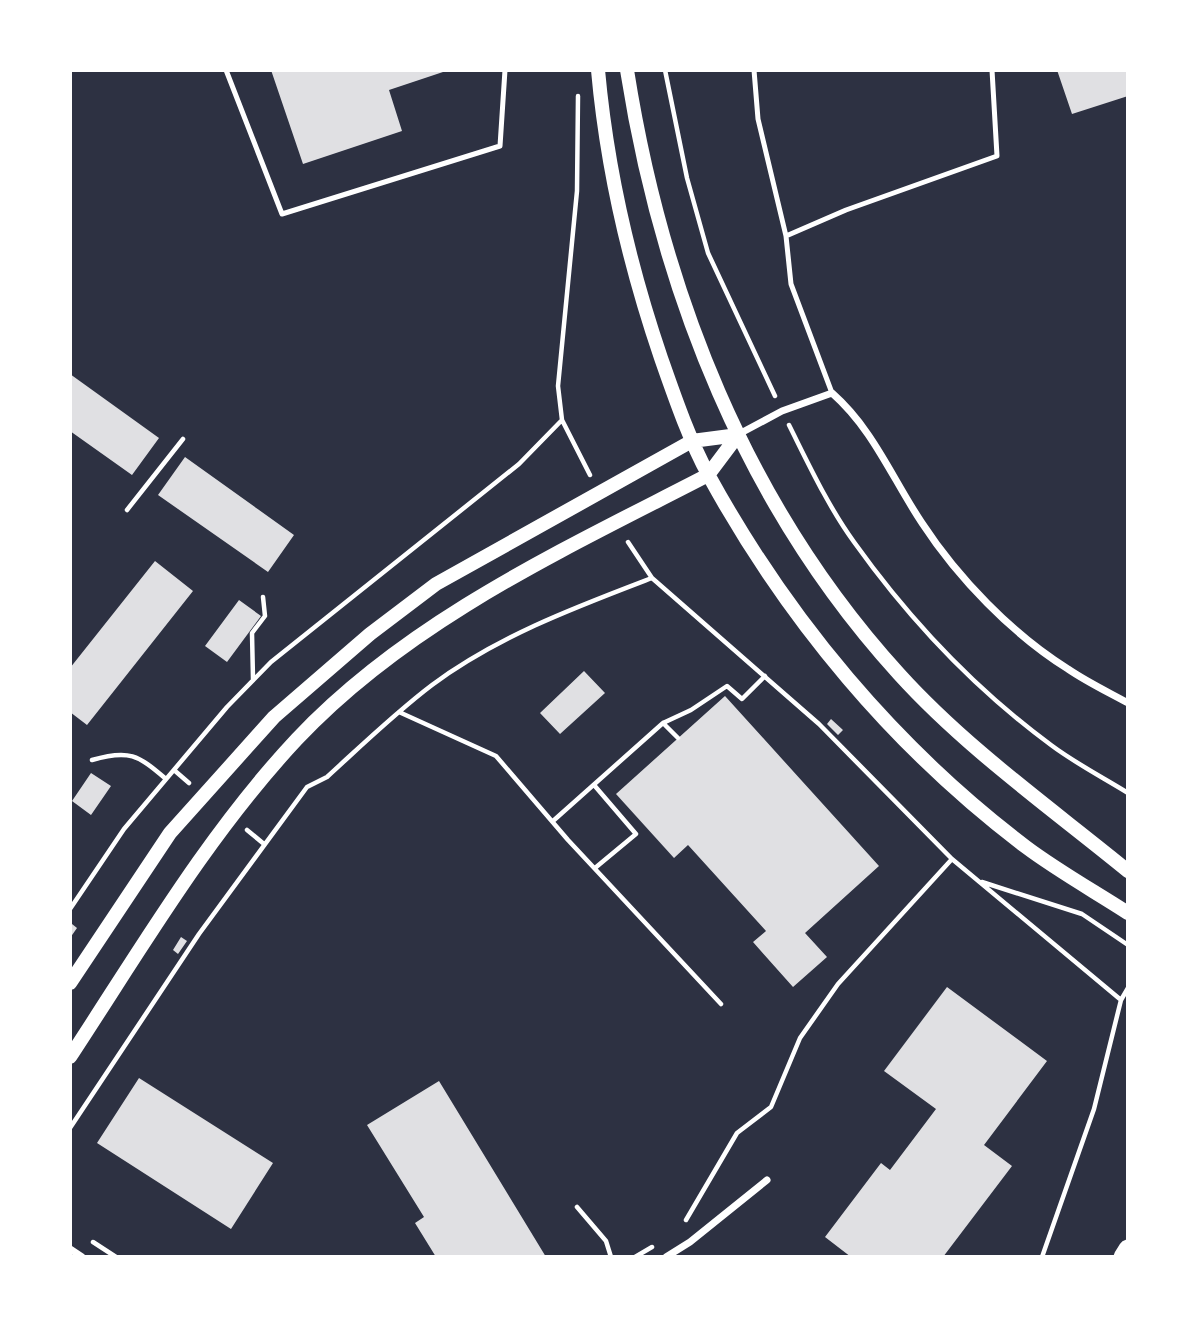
<svg xmlns="http://www.w3.org/2000/svg" width="1198" height="1327" font-family="'Exo 2',sans-serif">
  <style>
    .building { fill: #e0e0e3 }
    .lines { fill: none; stroke-linecap: round; stroke-linejoin: round }
    .path { stroke: #fff; stroke-width: 4.5 }
    .service { stroke: #fff; stroke-width: 5 }
    .minor { stroke: #fff; stroke-width: 7 }
    .secondary { stroke: #fff; stroke-width: 14 }
    .trunk { stroke: #fff; stroke-width: 19 }
  </style>
  <rect width="100%" height="100%" fill="#2d3142"/>
  <path class="building" d="M271,70H449L389,90L402,131L303,164Z
    M1057,70H1128V96L1072,114Z
    M70,374L159,438L132,475L70,431Z
    M185,457L294,535L268,572L158,495Z
    M155,561L193,591L87,725L70,712V668Z
    M239,600L261,616L227,662L205,646Z
    M584,671L605,693L560,734L540,713Z
    M725,696L879,866L805,933L827,957L793,987L753,942L766,931L688,845L674,858L616,794Z
    M831,719L843,730L838,735L827,724Z
    M91,773L111,786L91,815L72,801Z
    M72,924L77,928L70,938V927Z
    M181,937L187,941L178,954L173,950Z
    M947,987L1047,1061L984,1145L1012,1166L943,1257H851L825,1237L881,1163L890,1170L936,1109L884,1071Z
    M139,1078L273,1163L231,1229L97,1143Z
    M439,1081L546,1257H436L415,1223L424,1217L367,1125Z"/>
  <g class="lines">
    <path class="path" d="M665,70L687,178L708,253L775,396
      M578,96L577,191L558,386L562,420L590,475
      M789,425C809,465 828,506 854,542C909,619 975,689 1051,745C1075,763 1102,777 1128,793
      M127,510L183,439
      M628,542L652,578L819,724L952,859L1121,1000
      M253,679L252,633L265,616L263,597
      M399,712L496,756L568,840L721,1004
      M663,723L678,738
      M92,760C129,749 138,755 166,779
      M174,770L189,783
      M594,785L636,834L595,868
      M553,821L663,723L691,710L727,686L742,699L765,676
      M247,830L264,844
      M982,882L1082,914L1128,945
      M70,909L124,829L227,707L271,662L519,464L562,420
      M70,1128L199,934L307,787L327,777C361,746 395,713 432,685C498,636 576,607 652,578
      M577,1207L606,1241L611,1257
      M686,1220L737,1133L771,1107L800,1038L838,984L952,859
      M93,1242L116,1257
      M635,1257L652,1247
      M1042,1257L1094,1109L1121,1000L1128,988"/>
    <path class="service" d="M226,70L282,214L500,146L505,70
      M754,70L758,119L786,236L791,284L832,393
      M786,236L846,210L997,156L992,70"/>
    <path class="minor" d="M739,434L782,411L832,393C873,429 892,478 922,523C958,578 1012,634 1068,669C1087,682 1108,692 1128,703
      M70,1249L82,1257
      M666,1257L690,1242L767,1180"/>
    <path class="secondary" d="M598,70C607,170 629,264 661,358C675,398 689,439 709,476C788,620 895,748 1026,847C1058,871 1094,891 1128,913
      M627,70C662,292 746,506 899,674C966,748 1051,808 1128,871
      M70,983L170,833L274,717L370,634L436,584L692,441L738,435
      M70,1057C141,949 208,834 297,739C409,620 565,549 708,475L738,435"/>
    <path class="trunk" d="M1123,1257L1128,1249"/>
  </g>
  <rect width="1198" height="1327" fill="none" stroke="#ffffff" stroke-width="144"/>
</svg>
